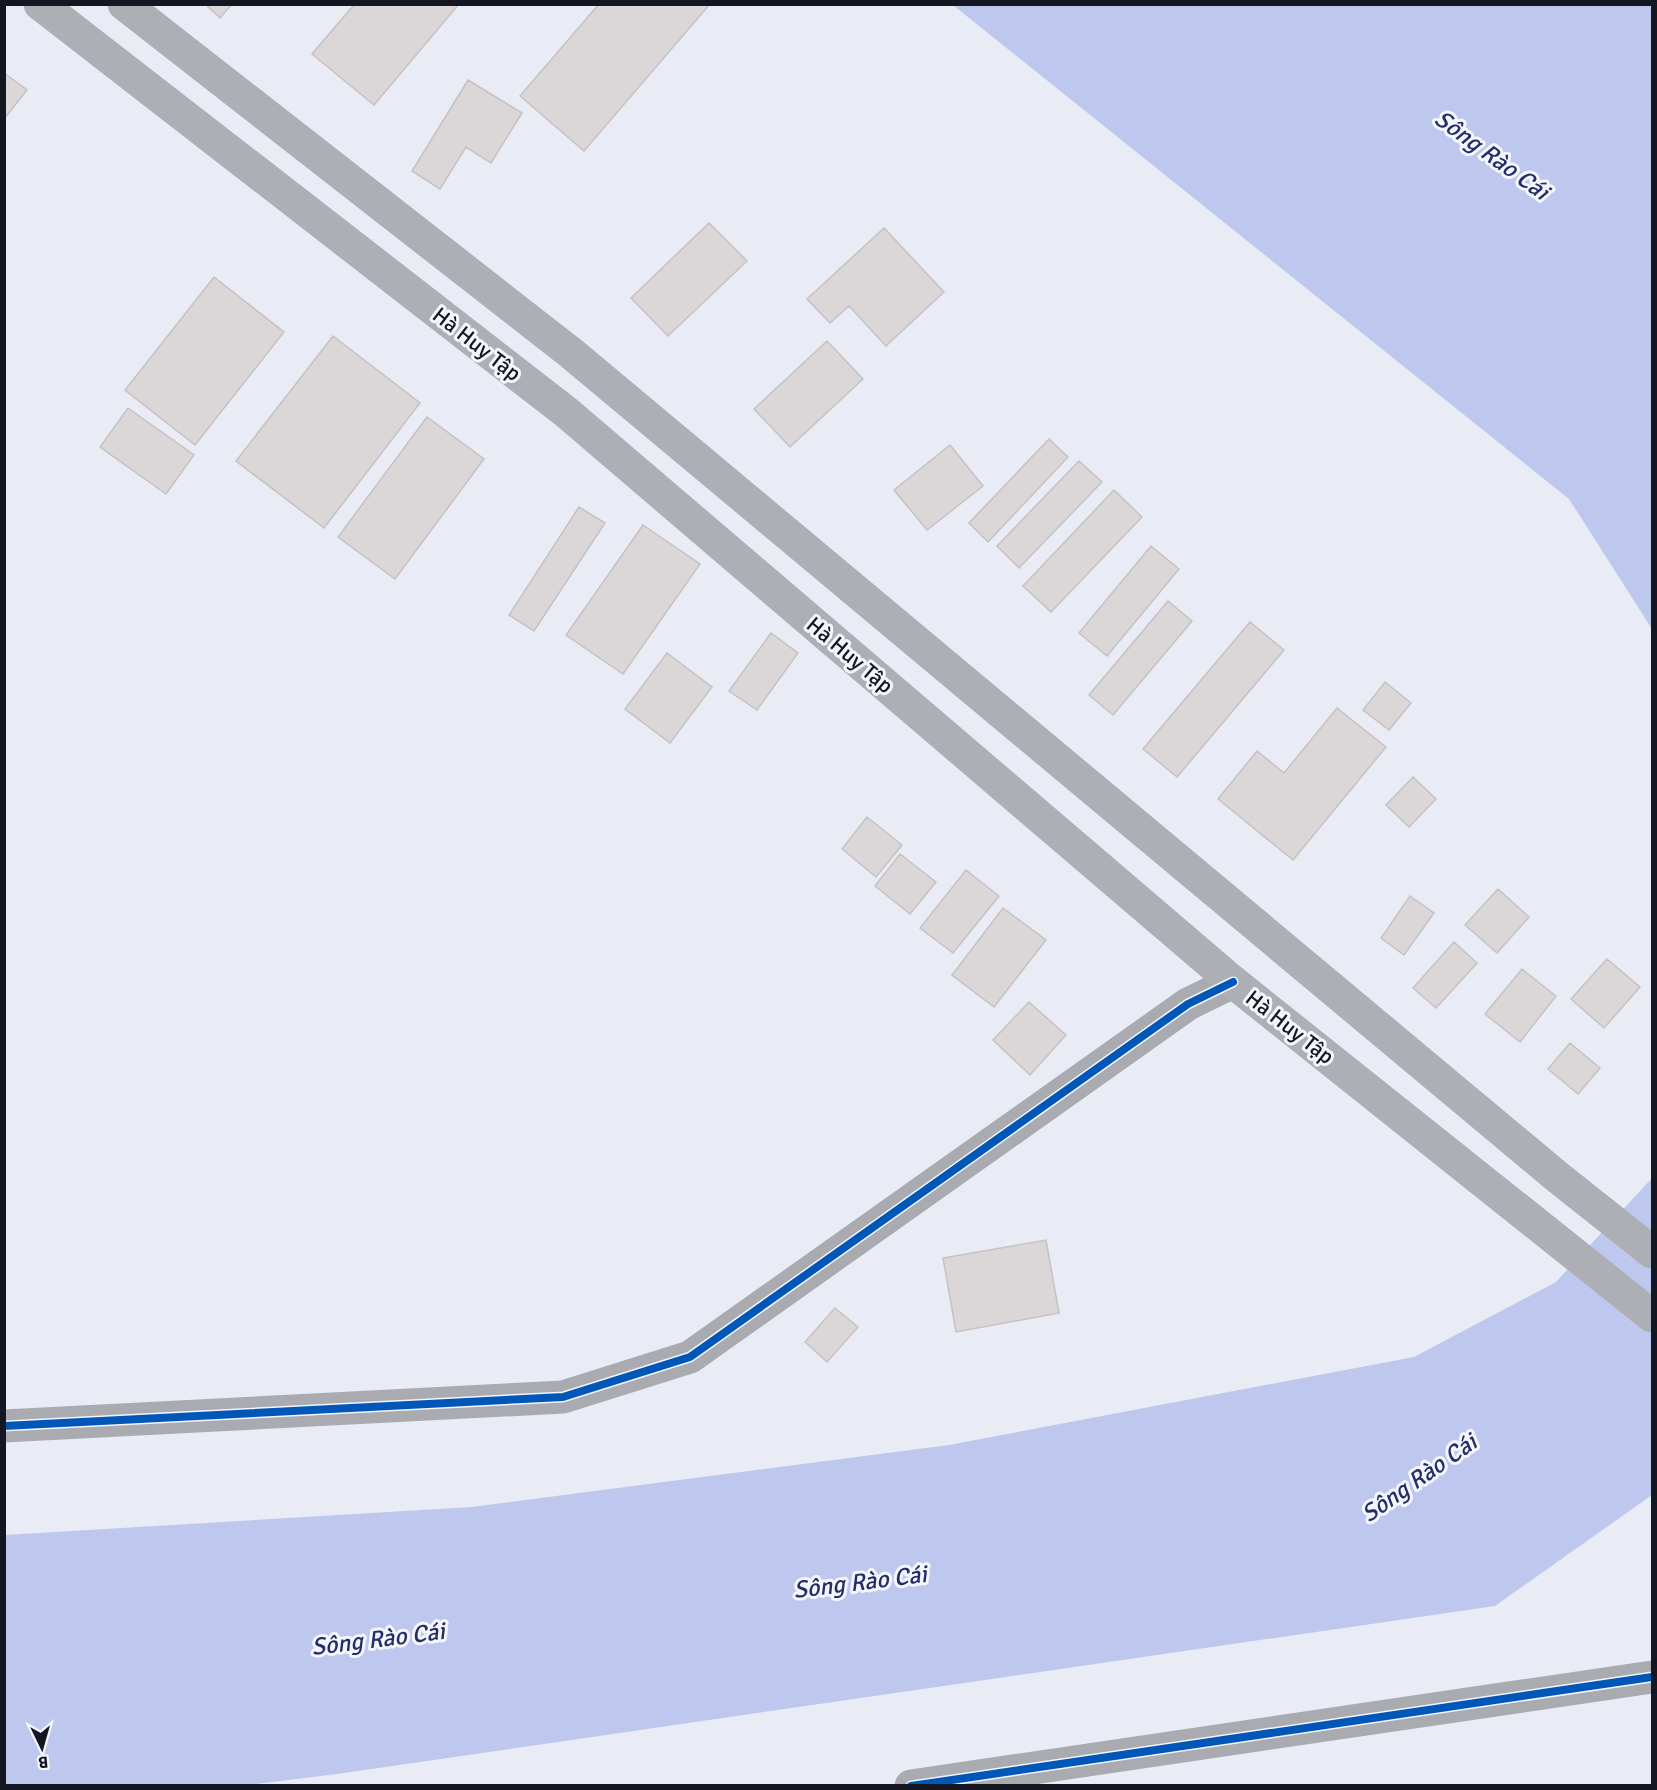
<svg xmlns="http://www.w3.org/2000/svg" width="1657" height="1790" font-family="Signika,sans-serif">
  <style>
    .water { fill: #bec8ef }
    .building { fill: #dbd6d7; stroke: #c6c1c2; stroke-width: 1.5 }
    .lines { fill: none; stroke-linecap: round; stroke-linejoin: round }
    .minor { stroke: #aaabb1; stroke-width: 33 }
    .major { stroke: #adafb5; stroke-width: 33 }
    .cycleway-casing { stroke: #f4f6fc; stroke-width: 11 }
    .cycleway { stroke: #0057b8; stroke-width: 8 }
    .labels { text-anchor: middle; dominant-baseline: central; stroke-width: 6; stroke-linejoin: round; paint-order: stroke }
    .street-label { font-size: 22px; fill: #141621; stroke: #f4f6fc }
    .water-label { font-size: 24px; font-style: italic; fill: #252d69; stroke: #f4f6fc }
  </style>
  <rect width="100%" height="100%" fill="#e9ecf5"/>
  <path class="water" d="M953,5H1652V629L1569,499Z
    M1652,1178V1495L1495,1606L337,1774L240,1786H5V1535L472,1507L949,1445L1414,1357L1556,1282Z"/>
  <path class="building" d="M205,4H232L220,18Z
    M351,4H459L374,105L312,54L353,6Z
    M599,4H710L584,151L520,96Z
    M4,73L27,90L4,119Z
    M468,80L522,113L491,163L466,147L440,189L412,171Z
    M709,223L747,261L668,336L631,298Z
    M884,228L944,292L886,346L849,306L830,323L807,299Z
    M214,277L284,332L195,445L125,390Z
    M333,336L420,403L324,528L236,461Z
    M827,341L863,379L790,447L754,409Z
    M128,408L194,455L166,494L100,447Z
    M427,417L484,459L395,579L338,537Z
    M1049,439L1068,457L988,542L969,523Z
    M950,445L983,486L927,530L894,490Z
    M1079,461L1102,482L1019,568L997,546Z
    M1114,490L1142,517L1051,612L1023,586Z
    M579,507L605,523L534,631L509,615Z
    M643,525L700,564L623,674L566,635Z
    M1151,546L1179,569L1107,656L1079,633Z
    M1168,601L1192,621L1113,715L1089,695Z
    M1250,622L1284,650L1177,777L1143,749Z
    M771,633L798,653L757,710L729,691Z
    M667,653L712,687L670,743L625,709Z
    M1385,682L1411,703L1389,730L1363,710Z
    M1337,708L1386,747L1293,860L1218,799L1257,751L1284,773Z
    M1413,777L1436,799L1409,827L1386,805Z
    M867,817L902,845L876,877L842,849Z
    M900,854L936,882L910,914L875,886Z
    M966,870L999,896L953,953L920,928Z
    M1498,889L1529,917L1497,953L1465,925Z
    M1410,896L1434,913L1404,955L1381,938Z
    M1003,908L1046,940L994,1007L952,975Z
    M1454,942L1477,963L1436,1008L1413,988Z
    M1607,959L1640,987L1604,1028L1571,999Z
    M1522,969L1556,996L1520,1042L1485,1014Z
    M1029,1002L1066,1035L1030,1075L993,1040Z
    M1570,1043L1600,1068L1578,1094L1548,1069Z
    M1046,1240L1059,1313L956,1332L943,1258Z
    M835,1308L858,1327L827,1362L805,1342Z"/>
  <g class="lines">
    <path class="minor" d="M4,1426L563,1397L690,1357L1188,1004L1233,982
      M911,1786L1652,1677"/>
    <path class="major" d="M40,4L566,412L1233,982L1652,1316
      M124,4L571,353L1555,1175L1652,1252"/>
    <g class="cycleway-casing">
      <path id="cycleway" d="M4,1426L563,1397L690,1357L1188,1004L1233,982
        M911,1786L1652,1677"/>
    </g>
    <use href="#cycleway" class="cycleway"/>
  </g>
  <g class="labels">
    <g class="street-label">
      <text transform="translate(477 344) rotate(38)">Hà Huy Tập</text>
      <text transform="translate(850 655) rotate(40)">Hà Huy Tập</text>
      <text transform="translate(1290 1027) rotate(38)">Hà Huy Tập</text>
    </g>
    <g class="water-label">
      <text transform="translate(1492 155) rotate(36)">Sông Rào Cái</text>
      <text transform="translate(1419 1478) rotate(-35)">Sông Rào Cái</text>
      <text transform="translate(860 1582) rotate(-7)">Sông Rào Cái</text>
      <text transform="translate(378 1639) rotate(-7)">Sông Rào Cái</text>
    </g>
  </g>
  <rect width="1657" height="1790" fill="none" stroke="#141621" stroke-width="12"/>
  <g transform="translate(42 1748) rotate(175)" stroke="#f4f6fc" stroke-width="4.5" paint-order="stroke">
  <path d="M0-4.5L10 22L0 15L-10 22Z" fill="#141621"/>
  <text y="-9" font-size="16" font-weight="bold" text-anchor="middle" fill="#141621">B</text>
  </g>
</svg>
